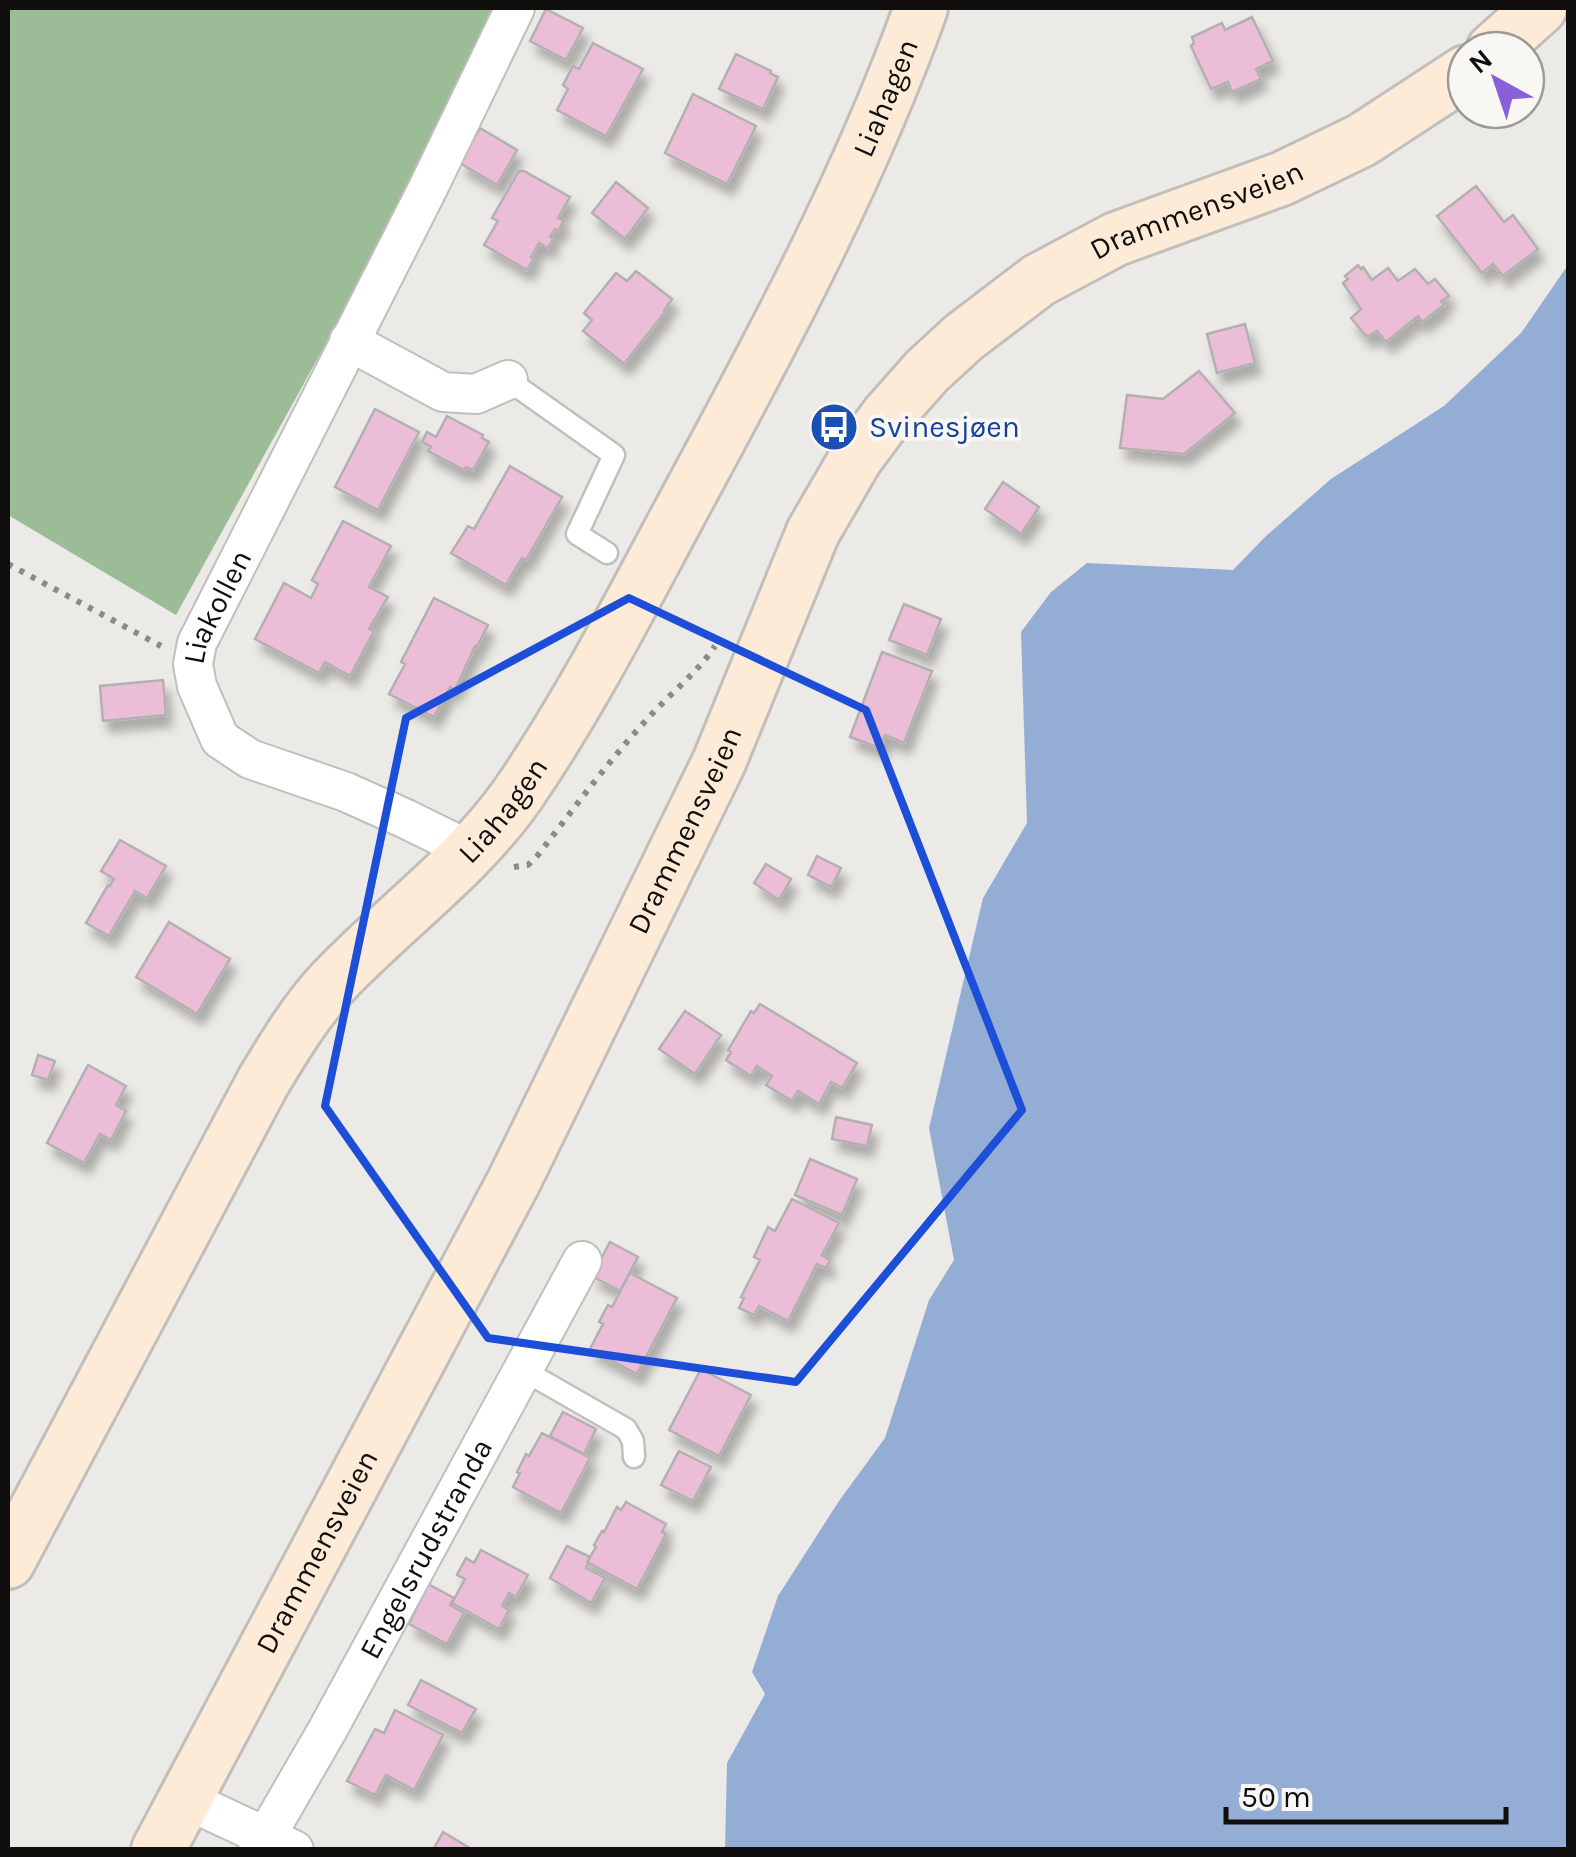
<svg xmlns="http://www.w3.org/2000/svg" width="1576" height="1857" font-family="Karla,sans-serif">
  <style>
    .forest { fill: #9cbc97 }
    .water { fill: #94add4 }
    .building { fill: #ebbdd7; stroke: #b4b0b2; stroke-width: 2.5; filter: url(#shadow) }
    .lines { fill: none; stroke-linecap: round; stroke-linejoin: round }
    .lane-casing { stroke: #c0bfbb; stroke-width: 25 }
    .street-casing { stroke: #c0bfbb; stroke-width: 42 }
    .secondary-casing { stroke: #c0bfbb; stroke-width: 58 }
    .path { stroke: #8b8a87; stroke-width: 6; stroke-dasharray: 5 8; stroke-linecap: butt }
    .lane { stroke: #fff; stroke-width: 20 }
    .street { stroke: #fff; stroke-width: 38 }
    .secondary { stroke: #fdead7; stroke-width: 52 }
    .marked { fill: none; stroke: #1d4ed8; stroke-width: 8; stroke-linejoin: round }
    .labels { text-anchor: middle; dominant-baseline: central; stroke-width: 8; stroke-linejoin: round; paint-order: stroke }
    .street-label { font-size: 30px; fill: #0f0e0d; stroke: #f9f7f3 }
    .transit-label { font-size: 30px; fill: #164399; stroke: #f9f7f3; text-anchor: start }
  </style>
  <defs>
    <filter id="shadow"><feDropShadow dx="6" dy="11" stdDeviation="5" flood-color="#0004"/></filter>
  </defs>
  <rect width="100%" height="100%" fill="#ebeae6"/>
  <path class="forest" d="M8,8H511L176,615L8,515Z"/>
  <path class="water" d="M1568,265V1849H725L727,1763L765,1694L752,1672L778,1596L839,1501L885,1438L929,1300L954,1260L929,1128L983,898L1027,823L1021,632L1051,592L1087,563L1233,570L1265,537L1331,479L1444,406L1521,333Z"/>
  <path class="building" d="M546,9L583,28L566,60L530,41Z
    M1252,17L1273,61L1256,69L1261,79L1232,92L1228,82L1211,89L1191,46L1194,43L1192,37L1222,23L1225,30Z
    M593,43L643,69L606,136L557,110L568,89L563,85L573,66L579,69Z
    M736,54L771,71L770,73L778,77L763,109L719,89Z
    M693,94L756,126L727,184L665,153Z
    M480,128L517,150L497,185L460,163Z
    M519,171H524L570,197L558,218L564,221L558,231L555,229L550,237L553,239L548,248L539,243L531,257L534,258L527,270L484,245L498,221L492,218Z
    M616,182L648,208L625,239L592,213Z
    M1476,186L1504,222L1513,215L1538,249L1503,276L1493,264L1482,273L1437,216Z
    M1358,265L1361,269L1363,267L1372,280L1388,268L1398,281L1415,269L1428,284L1435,279L1449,296L1441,301L1444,305L1422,322L1418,316L1386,342L1377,331L1367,337L1351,318L1361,309L1343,283L1348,279L1345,276Z
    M636,271L672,299L664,311L665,312L624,364L583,331L592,320L584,313L616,273L627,281Z
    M1245,324L1255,363L1217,373L1207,334Z
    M1199,371L1235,413L1184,454L1120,448L1127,395L1163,399Z
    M375,409L419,432L378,510L335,487Z
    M447,416L483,435L482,438L489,442L473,470L466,467L464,470L428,451L431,447L422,442L427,432L436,437Z
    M510,466L562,497L526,560L522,558L506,585L451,553L468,526L474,529Z
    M1003,482L1039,507L1021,534L985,509Z
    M343,521L391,546L369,587L388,597L369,629L374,631L350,676L325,662L319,673L255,639L284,583L311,598L318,584L312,580Z
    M434,598L488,625L477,647L475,646L455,690L450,687L434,717L389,694L405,664L401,662Z
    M904,604L941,619L927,655L889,640Z
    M882,652L932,671L904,743L885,735L880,748L850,737Z
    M163,680L166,715L103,721L100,686Z
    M120,840L166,866L147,898L135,891L109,936L86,923L108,885L110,886L114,879L101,871Z
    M817,856L841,868L831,887L808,875Z
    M766,864L791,879L779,900L754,883Z
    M169,922L230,959L197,1014L136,977Z
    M760,1004L857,1063L842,1088L831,1082L819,1104L798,1091L792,1101L766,1085L772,1076L757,1066L751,1076L726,1060L731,1052L728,1050L751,1011L754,1013Z
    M685,1011L721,1035L695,1074L659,1049Z
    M38,1055L55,1061L48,1080L32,1075Z
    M88,1065L126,1086L116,1105L126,1111L111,1140L100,1134L84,1163L47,1143Z
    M836,1117L872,1125L867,1146L832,1139Z
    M810,1159L857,1179L842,1215L795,1195Z
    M792,1199L839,1223L822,1255L830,1260L826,1268L817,1264L788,1321L759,1306L754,1315L739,1308L744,1298L741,1297L760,1260L754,1257L768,1227L775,1231Z
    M610,1242L638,1257L620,1291L592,1276Z
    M630,1273L677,1298L637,1374L590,1349L603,1324L599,1322L608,1305L612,1307Z
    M701,1369L751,1395L719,1456L669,1430Z
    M563,1412L596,1429L584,1454L550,1436Z
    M542,1433L590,1458L561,1513L513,1487L520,1473L517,1472L526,1454L529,1456Z
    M679,1451L711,1467L693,1501L661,1485Z
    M626,1502L666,1524L662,1532L666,1534L637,1589L587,1562L596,1547L594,1545L602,1531L604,1532L617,1507L621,1510Z
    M567,1546L590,1557L586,1568L605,1578L591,1603L550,1578Z
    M481,1550L528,1575L516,1597L509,1593L502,1606L509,1610L499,1629L452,1603L465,1579L457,1575L466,1558L474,1563Z
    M428,1584L454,1598L450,1605L464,1613L447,1644L409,1624Z
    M421,1680L476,1709L462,1733L408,1705Z
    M395,1710L443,1735L414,1790L386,1775L375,1795L347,1781L375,1729L384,1733Z
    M443,1832L473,1850H433Z"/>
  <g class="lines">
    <g class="lane-casing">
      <path id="lane" d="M508,380L614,455L577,534L607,553
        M523,1370L626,1429L633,1441L634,1457"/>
    </g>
    <g class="street-casing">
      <g id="street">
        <path d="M349,341L443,392L476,394L508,380"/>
        <path id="s1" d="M471,851L406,819L346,792L250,759L220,739L197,686L193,664L197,643L427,190L515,8"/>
        <path d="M185,1799L294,1850"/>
        <path id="s2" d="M258,1850L328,1729L582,1261"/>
      </g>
    </g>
    <g class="secondary-casing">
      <g id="secondary">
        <path d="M1493,50L1540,8"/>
        <path id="s3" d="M8,1562L263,1082C284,1047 305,1012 332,983C392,919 467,867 518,794C582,701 633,599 687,499C773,340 860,178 921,8"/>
        <path id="s4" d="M158,1850L514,1181L719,762L813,532L856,458L888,415L927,371L964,337L1039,280L1116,239L1281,179L1327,157L1362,140L1466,72"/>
      </g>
    </g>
    <path class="path" d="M8,564L161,646
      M514,867L528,865L538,855C575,807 610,759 651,715C672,692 698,672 715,646"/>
    <use href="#lane" class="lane"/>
    <use href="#street" class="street"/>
    <use href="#secondary" class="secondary"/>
  </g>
  <path class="marked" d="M629,598L866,710L1022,1110L796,1382L488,1338L325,1106L406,718Z"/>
  <defs>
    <g id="bus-disc" transform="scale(2.5)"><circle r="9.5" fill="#1a4fb4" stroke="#f9f7f3"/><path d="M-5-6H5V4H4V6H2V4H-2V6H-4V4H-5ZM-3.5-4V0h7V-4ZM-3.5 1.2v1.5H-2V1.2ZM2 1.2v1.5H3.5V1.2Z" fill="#fff"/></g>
  </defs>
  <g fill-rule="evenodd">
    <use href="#bus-disc" x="834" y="427"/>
  </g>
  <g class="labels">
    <g class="street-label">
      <text stroke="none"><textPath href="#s3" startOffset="1718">Liahagen</textPath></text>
      <text stroke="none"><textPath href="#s4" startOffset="1988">Drammensveien</textPath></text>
      <text stroke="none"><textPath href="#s1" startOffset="418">Liakollen</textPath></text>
      <text stroke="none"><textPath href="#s3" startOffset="908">Liahagen</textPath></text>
      <text stroke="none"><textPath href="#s4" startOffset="1148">Drammensveien</textPath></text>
      <text stroke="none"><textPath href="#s2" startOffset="345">Engelsrudstranda</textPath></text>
      <text stroke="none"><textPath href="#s4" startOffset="338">Drammensveien</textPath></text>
    </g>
    <g class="transit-label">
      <text x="869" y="427">Svinesjøen</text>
    </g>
  </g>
  <rect width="1576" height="1857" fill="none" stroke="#0f0e0d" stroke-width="20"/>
  <g transform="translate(1496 80) rotate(320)"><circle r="48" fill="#f9f7f3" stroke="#9b9a97" stroke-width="2.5"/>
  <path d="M0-8L18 38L0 25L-18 38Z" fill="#895fda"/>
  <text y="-15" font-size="28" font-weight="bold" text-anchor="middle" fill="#0f0e0d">N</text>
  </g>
  <path d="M1226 1807v15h280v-15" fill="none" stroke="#0f0e0d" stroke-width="5"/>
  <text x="1241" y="1807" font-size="30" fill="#0f0e0d" stroke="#f9f7f3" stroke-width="8" paint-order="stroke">50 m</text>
</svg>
